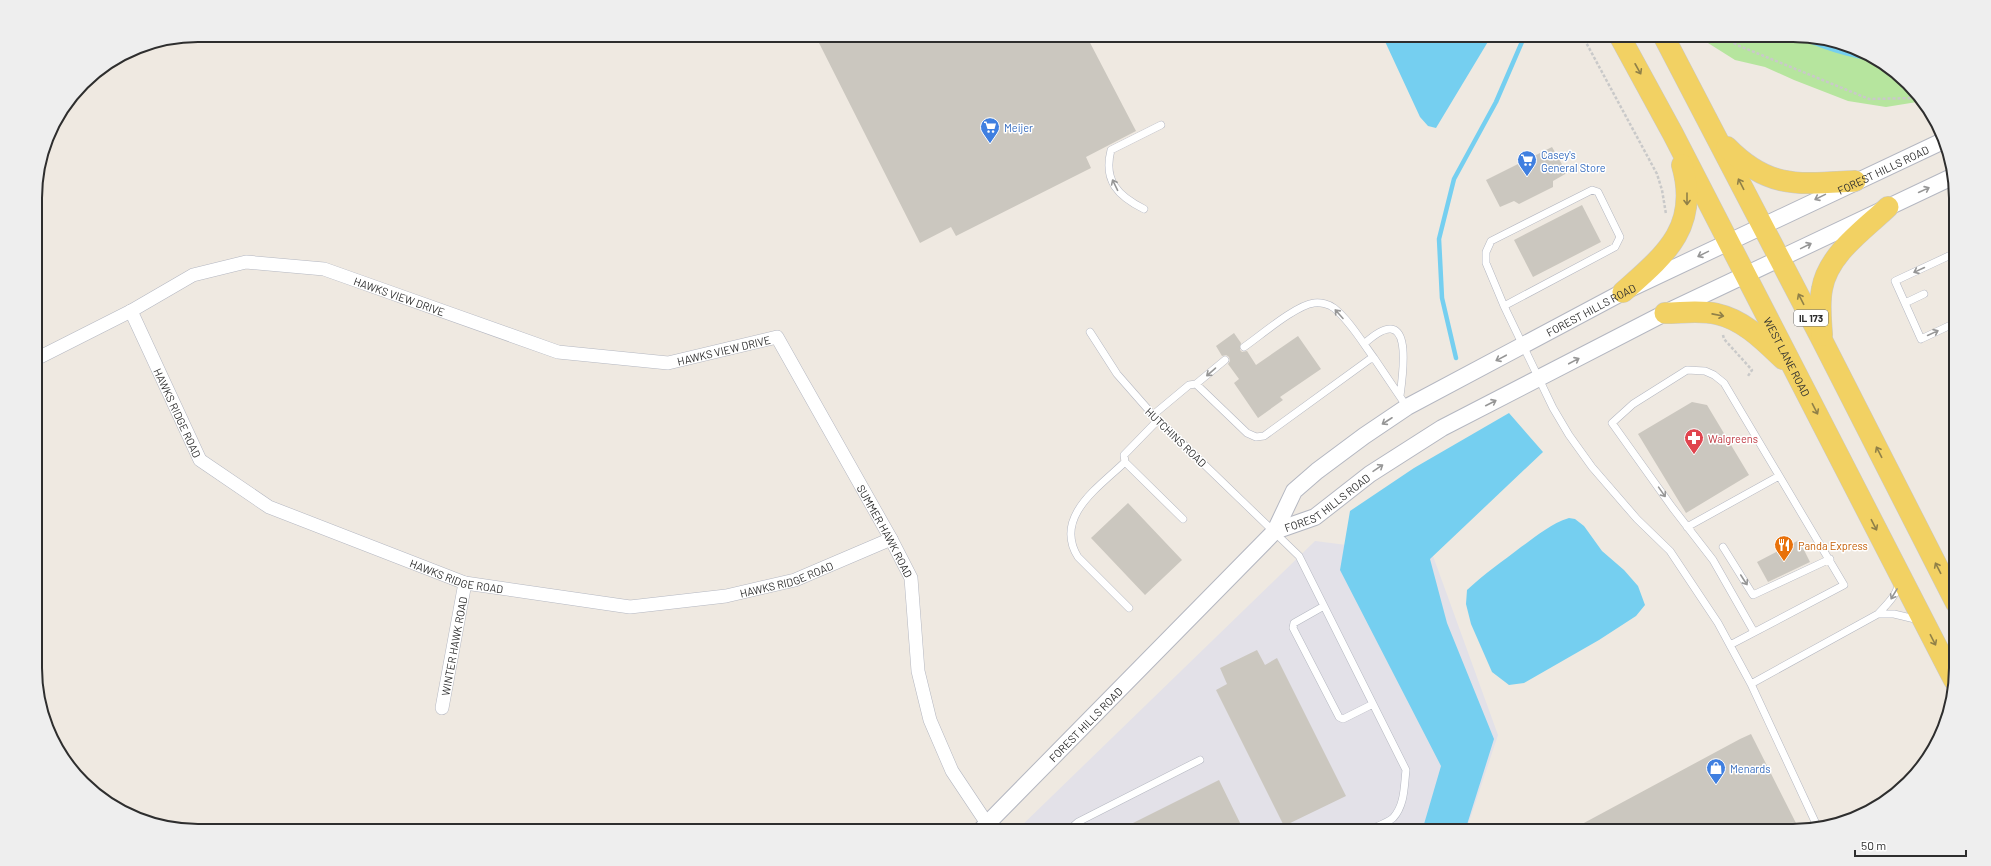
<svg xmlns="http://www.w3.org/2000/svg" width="1991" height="866" font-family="Barlow,sans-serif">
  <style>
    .industrial { fill: #e3e1e8 }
    .green { fill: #b6e59e }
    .water { fill: #75cff0 }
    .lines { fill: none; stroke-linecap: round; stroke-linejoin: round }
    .stream { stroke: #75cff0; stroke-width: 4.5 }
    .building { fill: #cbc7bf }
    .service-casing { stroke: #b4b7c1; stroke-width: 8 }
    .minor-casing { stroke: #b4b7c1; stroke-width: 14 }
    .tertiary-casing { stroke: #b4b7c1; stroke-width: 18 }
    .primary-casing { stroke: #c9c9c9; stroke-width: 22 }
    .path { stroke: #c9c9c9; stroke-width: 2.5; stroke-dasharray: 3 2; stroke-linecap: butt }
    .service { stroke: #fff; stroke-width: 7 }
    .minor { stroke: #fff; stroke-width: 13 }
    .tertiary { stroke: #fff; stroke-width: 16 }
    .primary { stroke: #f2d163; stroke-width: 21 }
    .oneway { stroke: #908048 }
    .oneway2 { stroke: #969696 }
    .labels { text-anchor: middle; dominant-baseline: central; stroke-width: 3; stroke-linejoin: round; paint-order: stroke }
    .shield { fill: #fff; stroke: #6d6d6d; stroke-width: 1 }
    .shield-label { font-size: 10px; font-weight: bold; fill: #2e2e2e }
    .shop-label { font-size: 11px; fill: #366cbe; stroke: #fff; text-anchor: start }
    .street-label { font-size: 11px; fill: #2e2e2e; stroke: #fff }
    .health-label { font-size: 11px; fill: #be3a42; stroke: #fff; text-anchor: start }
    .food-label { font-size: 11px; fill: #c56008; stroke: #fff; text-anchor: start }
    .rim { fill: none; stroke: #2e2e2e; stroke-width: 2 }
  </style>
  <rect width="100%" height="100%" fill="#efe9e1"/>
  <path class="industrial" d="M1315,541L1433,556L1498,735L1466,831H1016Z"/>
  <path class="green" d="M1699,35H1793L1855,47L1892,69L1923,101L1886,107L1848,101L1794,80L1765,67L1735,60L1708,43Z"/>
  <path class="water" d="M1382,35H1492L1436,128L1428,126L1420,117Z
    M1790,35L1855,47L1881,62C1849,59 1819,48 1790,35Z
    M1509,413L1543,452L1430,559L1447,623L1494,739L1465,831H1422L1441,766L1340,570L1350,511L1414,468Z
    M1569,518L1575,519L1584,526L1602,551L1624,570L1638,586L1645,605L1636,616L1599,640L1524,683L1509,685L1492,672L1471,624L1466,604L1467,590C1484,574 1503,561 1521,547C1537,536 1550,524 1569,518Z"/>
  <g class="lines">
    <path class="stream" d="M1456,358L1442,298L1439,239L1454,179L1496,102L1525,35"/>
  </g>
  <path class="building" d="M815,35H1086L1136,131L1086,157L1091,168L956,236L951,227L920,243Z
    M1552,147L1567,173L1553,181V187L1519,204L1514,201L1500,207L1486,180Z
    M1582,205L1601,242L1533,277L1514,240Z
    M1234,333L1241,343L1240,350L1242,352L1247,351L1256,365L1298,336L1321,369L1280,397L1283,400L1258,418L1234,383L1239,379L1228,364L1230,361L1229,357L1226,355L1222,356L1216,346Z
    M1692,402L1707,405L1749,475L1686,513L1638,434Z
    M1128,503L1182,560L1145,595L1091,538Z
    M1799,540L1810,562L1768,582L1757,562Z
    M1257,650L1265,665L1277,658L1346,796L1284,826L1216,690L1227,684L1220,668Z
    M1751,734L1800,831H1569L1740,739Z
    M1219,780L1244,831H1117Z"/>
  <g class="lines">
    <g class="service-casing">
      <path id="service" d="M1144,209C1118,196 1103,181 1111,150L1161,125
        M1955,253L1895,281L1921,339L1955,323
        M1905,303L1924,294
        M1504,306L1615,247L1620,237L1598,192L1592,190L1491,241L1486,252V263L1504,306L1553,408L1569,435L1592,467L1637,519L1670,551L1718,623L1751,684L1818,828
        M1090,332L1117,374L1153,415L1299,556L1406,770C1404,786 1405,805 1393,818C1387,823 1375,827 1367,831
        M1364,344C1413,299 1404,367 1400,396
        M1244,347C1260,336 1296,305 1314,303C1320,302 1329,304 1334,308C1350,321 1362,342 1374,358
        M1196,384L1225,360
        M1153,415L1189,385L1196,384L1247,433L1256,437L1264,436L1370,359L1374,358L1407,407
        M1158,420L1124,455L1125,462L1183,519
        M1125,462C1099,487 1053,517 1078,557L1129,608
        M1687,527L1779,476
        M1723,547L1753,595L1830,559
        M1324,606L1294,623L1293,628L1339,717L1343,719L1373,704
        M1878,614H1894L1919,620
        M1730,645L1844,585L1724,383L1714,375L1705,371L1687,370L1633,404L1612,423L1672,507L1713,560L1754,632
        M1751,684L1878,614C1885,606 1899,594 1898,582
        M1068,831L1078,822L1200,760"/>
    </g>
    <g class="minor-casing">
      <g id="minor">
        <path id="s1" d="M131,311L200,460L269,507L465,583L630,607L726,596L795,580L891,539"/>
        <path id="s2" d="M36,359L131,311L193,275L246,262L324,269L558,352L668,363L777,337L891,539L911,578L918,671L930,720L952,771L988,825"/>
        <path id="s3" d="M442,708L465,583"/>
      </g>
    </g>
    <g class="tertiary-casing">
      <g id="tertiary">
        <path id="s4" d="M1275,531L1315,517L1370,474L1442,428L1665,313L1954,176"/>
        <path id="s5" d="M980,831L1275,531L1294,491L1317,471L1364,436L1407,407L1623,292L1945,140"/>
      </g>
    </g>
    <g class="primary-casing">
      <g id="primary">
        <path id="s6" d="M1619,35L1673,134L1954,680"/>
        <path d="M1663,35L1822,340L1956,603"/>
        <path d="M1727,147C1769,190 1800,184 1855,181"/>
        <path d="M1623,292C1665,255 1700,227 1682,165"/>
        <path d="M1665,313C1682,313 1701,310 1717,314C1744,320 1764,341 1783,359"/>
        <path d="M1822,335C1821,320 1819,304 1822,289C1828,254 1864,230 1888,207"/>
      </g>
    </g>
    <path class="path" d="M1582,35L1657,174L1662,190L1666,214
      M1721,35L1737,45L1869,99L1916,98L1920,97
      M1723,335L1724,339L1752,370L1748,376"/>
    <use href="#service" class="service"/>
    <use href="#minor" class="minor"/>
    <use href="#tertiary" class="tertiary"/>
    <use href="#primary" class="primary"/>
  </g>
  <defs><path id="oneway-shaft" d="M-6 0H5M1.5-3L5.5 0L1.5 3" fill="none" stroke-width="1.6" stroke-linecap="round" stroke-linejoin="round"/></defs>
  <g class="oneway">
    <use href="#oneway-shaft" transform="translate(1638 69) rotate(61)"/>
    <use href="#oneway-shaft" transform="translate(1741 184) rotate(-117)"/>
    <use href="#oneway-shaft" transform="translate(1687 199) rotate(90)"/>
    <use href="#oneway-shaft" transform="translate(1801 299) rotate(-117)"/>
    <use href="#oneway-shaft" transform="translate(1718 315) rotate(11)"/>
    <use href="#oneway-shaft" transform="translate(1815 409) rotate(63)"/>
    <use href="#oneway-shaft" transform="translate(1879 452) rotate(-117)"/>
    <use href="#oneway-shaft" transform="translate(1874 525) rotate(63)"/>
    <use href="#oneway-shaft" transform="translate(1938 568) rotate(-117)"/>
    <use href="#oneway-shaft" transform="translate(1933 640) rotate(63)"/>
  </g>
  <g class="oneway2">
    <use href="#oneway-shaft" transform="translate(1115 185) rotate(-116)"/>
    <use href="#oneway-shaft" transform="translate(1924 190) rotate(-25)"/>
    <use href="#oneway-shaft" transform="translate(1820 197) rotate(154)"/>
    <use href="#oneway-shaft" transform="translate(1806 246) rotate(-26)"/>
    <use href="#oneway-shaft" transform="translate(1703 254) rotate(154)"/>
    <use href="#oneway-shaft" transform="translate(1919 270) rotate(155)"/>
    <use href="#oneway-shaft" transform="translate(1339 314) rotate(-132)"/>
    <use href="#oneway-shaft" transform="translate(1933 333) rotate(-25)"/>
    <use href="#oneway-shaft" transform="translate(1501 358) rotate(152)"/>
    <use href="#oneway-shaft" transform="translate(1574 361) rotate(-28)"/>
    <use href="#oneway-shaft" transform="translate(1211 372) rotate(139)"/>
    <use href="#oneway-shaft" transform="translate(1491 403) rotate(-27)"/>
    <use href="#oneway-shaft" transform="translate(1387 421) rotate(147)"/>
    <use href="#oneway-shaft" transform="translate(1378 468) rotate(-34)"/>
    <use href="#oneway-shaft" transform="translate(1662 492) rotate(55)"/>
    <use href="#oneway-shaft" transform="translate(1744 580) rotate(57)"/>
    <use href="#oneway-shaft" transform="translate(1894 594) rotate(121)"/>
  </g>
  <defs>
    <g id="supermarket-pin" transform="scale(1)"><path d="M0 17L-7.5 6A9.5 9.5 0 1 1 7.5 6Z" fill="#3f7fe0" stroke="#fff"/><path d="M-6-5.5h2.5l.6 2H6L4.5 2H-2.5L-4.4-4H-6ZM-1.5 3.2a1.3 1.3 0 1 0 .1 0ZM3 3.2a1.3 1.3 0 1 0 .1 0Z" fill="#fff"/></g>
    <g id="pharmacy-pin" transform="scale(1)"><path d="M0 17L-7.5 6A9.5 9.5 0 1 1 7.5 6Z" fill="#e0444e" stroke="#fff"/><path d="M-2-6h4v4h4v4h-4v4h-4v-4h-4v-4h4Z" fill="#fff"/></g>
    <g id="restaurant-pin" transform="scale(1)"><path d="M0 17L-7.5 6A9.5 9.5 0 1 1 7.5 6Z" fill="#e8710a" stroke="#fff"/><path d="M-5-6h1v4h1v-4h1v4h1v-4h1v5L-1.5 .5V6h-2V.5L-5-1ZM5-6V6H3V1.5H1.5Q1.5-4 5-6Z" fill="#fff"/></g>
    <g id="shop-pin" transform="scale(1)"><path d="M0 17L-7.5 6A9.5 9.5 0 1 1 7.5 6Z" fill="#3f7fe0" stroke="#fff"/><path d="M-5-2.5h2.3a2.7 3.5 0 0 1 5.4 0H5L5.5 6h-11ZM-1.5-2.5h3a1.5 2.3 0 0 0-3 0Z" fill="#fff"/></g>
  </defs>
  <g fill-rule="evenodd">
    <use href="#supermarket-pin" x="990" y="127"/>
    <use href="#supermarket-pin" x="1527" y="160"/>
    <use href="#pharmacy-pin" x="1694" y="438"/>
    <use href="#restaurant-pin" x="1784" y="545"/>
    <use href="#shop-pin" x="1716" y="768"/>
  </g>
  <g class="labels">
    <rect class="shield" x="1794" y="310" width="34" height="16" rx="3"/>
    <g class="shield-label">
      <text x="1811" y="318">IL 173</text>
    </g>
    <g class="shop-label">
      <text x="1004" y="127">Meijer</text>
      <text x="1541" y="154">Casey's<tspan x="1541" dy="13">General Store</tspan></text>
      <text x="1730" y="768">Menards</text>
    </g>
    <g class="street-label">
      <text stroke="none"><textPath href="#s5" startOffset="1138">FOREST HILLS ROAD</textPath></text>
      <text stroke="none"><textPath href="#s2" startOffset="391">HAWKS VIEW DRIVE</textPath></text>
      <text stroke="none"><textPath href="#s5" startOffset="814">FOREST HILLS ROAD</textPath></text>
      <text stroke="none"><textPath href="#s2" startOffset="727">HAWKS VIEW DRIVE</textPath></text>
      <text stroke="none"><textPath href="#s6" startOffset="363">WEST LANE ROAD</textPath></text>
      <text stroke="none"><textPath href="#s1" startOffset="112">HAWKS RIDGE ROAD</textPath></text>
      <text transform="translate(1176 437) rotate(44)">HUTCHINS ROAD</text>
      <text stroke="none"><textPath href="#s4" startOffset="60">FOREST HILLS ROAD</textPath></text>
      <text stroke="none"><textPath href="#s2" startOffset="1004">SUMMER HAWK ROAD</textPath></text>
      <text stroke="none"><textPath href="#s1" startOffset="448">HAWKS RIDGE ROAD</textPath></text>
      <text stroke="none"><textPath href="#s1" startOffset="784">HAWKS RIDGE ROAD</textPath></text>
      <text stroke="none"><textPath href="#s3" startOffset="63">WINTER HAWK ROAD</textPath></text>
      <text stroke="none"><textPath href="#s5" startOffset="150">FOREST HILLS ROAD</textPath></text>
    </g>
    <g class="health-label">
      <text x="1708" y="438">Walgreens</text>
    </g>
    <g class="food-label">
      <text x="1798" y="545">Panda Express</text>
    </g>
  </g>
  <path d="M0 0H1991V866H0ZM198 42H1793A156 156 0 0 1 1949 198V668A156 156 0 0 1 1793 824H198A156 156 0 0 1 42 668V198A156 156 0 0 1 198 42Z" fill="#eee" fill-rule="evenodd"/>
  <path class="rim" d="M198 42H1793A156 156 0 0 1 1949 198V668A156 156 0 0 1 1793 824H198A156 156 0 0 1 42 668V198A156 156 0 0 1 198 42Z"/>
  <path d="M1855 850v6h111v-6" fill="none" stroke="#2e2e2e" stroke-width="2"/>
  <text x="1861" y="850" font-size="12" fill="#2e2e2e" stroke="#ffffff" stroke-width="3" paint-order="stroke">50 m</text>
</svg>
